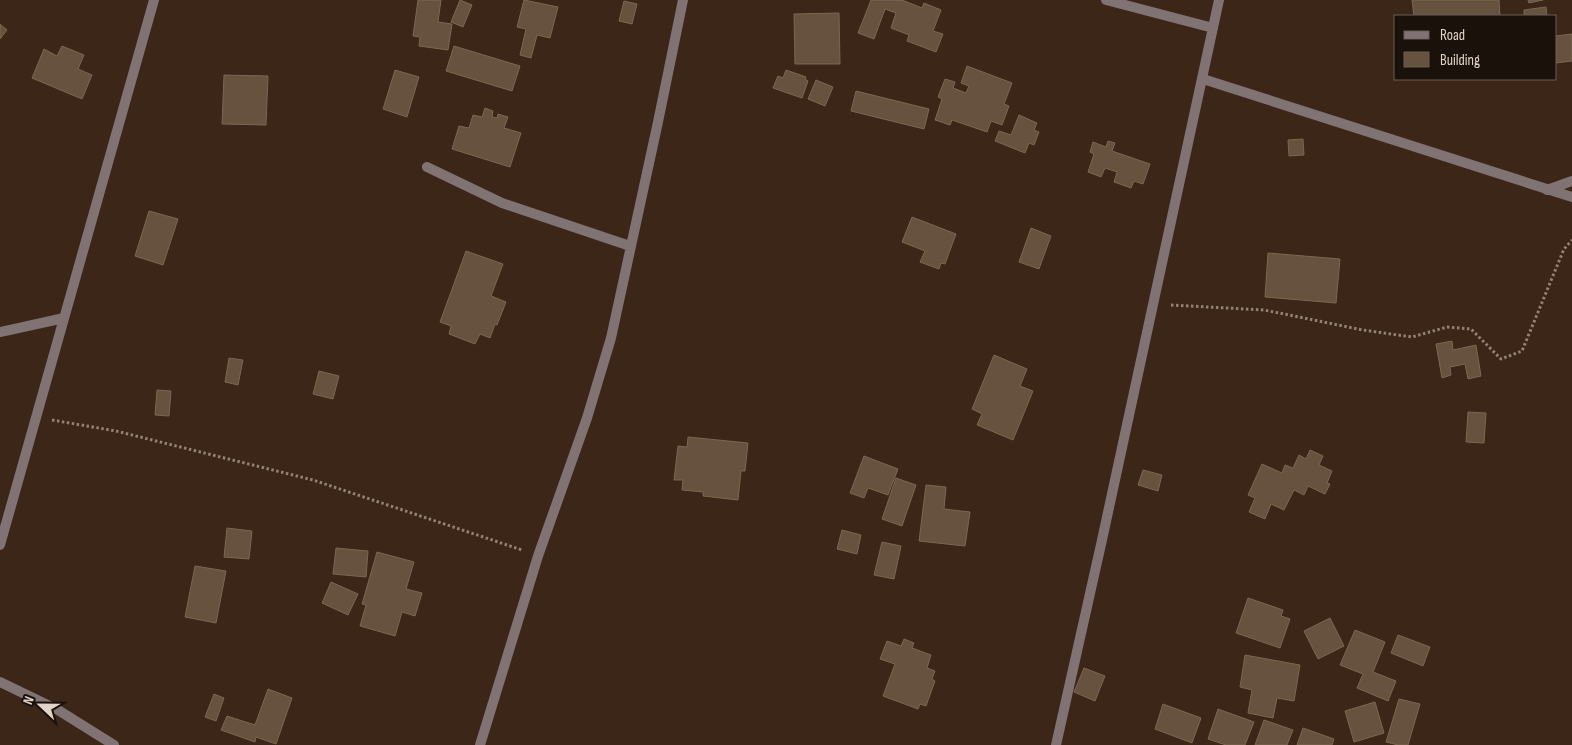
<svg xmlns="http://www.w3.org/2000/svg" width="1572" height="745" font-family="'Sofia Sans Condensed',sans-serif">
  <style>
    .building { fill: #66523e; stroke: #7c6753 }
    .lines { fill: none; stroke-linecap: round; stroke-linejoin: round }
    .path { stroke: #928175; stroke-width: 3; stroke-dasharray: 2.5 2.5; stroke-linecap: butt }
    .minor { stroke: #817373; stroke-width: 10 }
  </style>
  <rect width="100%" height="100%" fill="#3b2617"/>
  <path class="building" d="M418,0H441L438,22L452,24L448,50L419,46L420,37L413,36Z
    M460,0L472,5L463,27L451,22Z
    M524,0L558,7L550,38L537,35L531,58L520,55L526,29L517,27Z
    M871,0H902L922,8L924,3L941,10L933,31L943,34L936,52L907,41L909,35L891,28L896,13L885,9L874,39L858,33Z
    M1412,0H1499L1500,16H1414Z
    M1528,0H1543L1529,3Z
    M624,1L637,4L632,24L619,21Z
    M1546,7L1547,16H1524V10Z
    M839,13L840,64H795L794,14Z
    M0,24L7,30L0,39Z
    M1572,34V61L1556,63V36Z
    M62,46L84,55L78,69L92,75L82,99L32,78L44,49L57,56Z
    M454,46L520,66L512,91L446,71Z
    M967,66L1012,83L1004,104L1009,106L1002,125L991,121L987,132L952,120L950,125L935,120L942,99L938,97L945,79L955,82L953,88L966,93L969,86L961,83Z
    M395,70L419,77L407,117L383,109Z
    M786,70L806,77L805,79L808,81L802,98L773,88L778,76L783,78Z
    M224,75L268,76L266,125L222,124Z
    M816,80L833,87L825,106L808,99Z
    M856,91L929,109L924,129L851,111Z
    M485,108L493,111L492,117L497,118L498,114L508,117L504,128L521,133L510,167L452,149L459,126L469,128L473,115L482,117Z
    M1019,115L1037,123L1034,130L1039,132L1034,145L1029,143L1025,153L995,141L999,131L1011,135Z
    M1303,139L1304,155L1289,156L1288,140Z
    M1108,141L1115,143L1112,151L1150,164L1143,184L1134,181L1131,188L1114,182L1117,172L1105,168L1101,177L1088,172L1094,154L1090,152L1093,142L1106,147Z
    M149,211L178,219L163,265L135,256Z
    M912,217L956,234L945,264L941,263L939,269L920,262L925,251L902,242Z
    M1031,228L1051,236L1039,269L1019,262Z
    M466,251L503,264L491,296L506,302L497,325L495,324L490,338L480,334L475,344L449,334L451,326L440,322Z
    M1268,253L1340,259L1336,303L1265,297Z
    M1452,341L1453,350L1476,345L1481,376L1468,379L1465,364L1450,367L1451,375L1442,378L1436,344Z
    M994,355L1027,369L1020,386L1033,391L1013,440L977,425L982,414L972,409Z
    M229,358L243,360L238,385L225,382Z
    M319,371L339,376L333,399L313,394Z
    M157,390L171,391L169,416L155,415Z
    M1468,412L1486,413L1484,443L1466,442Z
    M688,437L748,443L745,471H741L738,500L703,496V492L682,490L683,480H674L678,446L687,447Z
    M1310,450L1323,456L1319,465L1332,471L1327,483L1330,484L1325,494L1308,486L1304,495L1294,490L1284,510L1271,504L1265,519L1249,512L1255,498L1248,495L1262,464L1282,473L1285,465L1293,468L1299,455L1306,459Z
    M864,456L898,469L888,495L868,488L864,498L850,493Z
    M1143,470L1162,475L1158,491L1138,485Z
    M896,478L916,485L902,526L882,519Z
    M926,485L946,487L944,509L970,512L965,546L919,541Z
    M227,528L252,531L249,559L224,557Z
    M842,530L861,535L857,554L837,549Z
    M882,542L901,546L894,579L874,575Z
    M336,548L368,551L366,577L333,574Z
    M377,552L414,562L406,589L422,593L415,616L402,612L395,636L360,626L366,605L362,604Z
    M195,566L226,571L216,623L185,617Z
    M331,582L358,594L348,615L322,603Z
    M1248,598L1283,610L1281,616L1290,619L1280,648L1236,633Z
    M1330,618L1344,646L1318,659L1304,631Z
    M1355,630L1385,642L1373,672L1396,681L1388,701L1357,688L1363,674L1340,665Z
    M1398,635L1430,647L1423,666L1391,653Z
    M904,639L914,643L912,648L931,655L927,668L935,671L932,679L935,681L926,706L920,704L918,709L883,696L895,664L880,659L887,641L901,646Z
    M1245,655L1300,665L1294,701L1277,698L1273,718L1248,713L1252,690L1240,687Z
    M1084,668L1105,676L1095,701L1074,692Z
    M268,689L292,698L276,744L256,737L255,742L221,730L227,716L255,725Z
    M214,694L224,698L216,721L205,717Z
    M1399,699L1420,704L1408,745H1398L1386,742Z
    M1375,702L1384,733L1354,742L1345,711Z
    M1163,704L1201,718L1192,743L1155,729Z
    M1218,709L1254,722L1245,745H1226L1208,739Z
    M1264,720L1293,730L1287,745H1255Z
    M1303,728L1334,739L1332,745H1297Z"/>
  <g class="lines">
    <path class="path" d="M1171,305L1264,310L1363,330L1412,337L1447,327L1471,329L1501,359L1522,351L1564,249L1572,240
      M52,420L116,431L313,480L522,550"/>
    <path class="minor" d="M1106,0L1213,28
      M1203,79L1572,197
      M427,167L502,203L630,246
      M1547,190L1572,181
      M0,332L64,318
      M0,545L154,0
      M0,682L58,710L114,745
      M480,745L538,556L587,418L611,338L658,122L683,0
      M1056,745L1102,540L1219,0"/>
  </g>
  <rect x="1394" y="15" width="162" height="65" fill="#1b110b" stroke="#6a5f57"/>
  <rect x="1404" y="31" width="25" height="8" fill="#817373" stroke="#6a5f57"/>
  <text x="1440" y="40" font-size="15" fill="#e1d3c9">Road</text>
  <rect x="1404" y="52" width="25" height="15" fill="#66523e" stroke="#6a5f57"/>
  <text x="1440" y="65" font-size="15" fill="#e1d3c9">Building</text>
  <g transform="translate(40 705) rotate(292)" stroke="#1b110b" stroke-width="4" paint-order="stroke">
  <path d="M0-4L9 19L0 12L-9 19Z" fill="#e1d3c9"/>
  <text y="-8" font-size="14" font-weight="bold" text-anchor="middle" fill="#e1d3c9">N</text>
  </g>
</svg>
